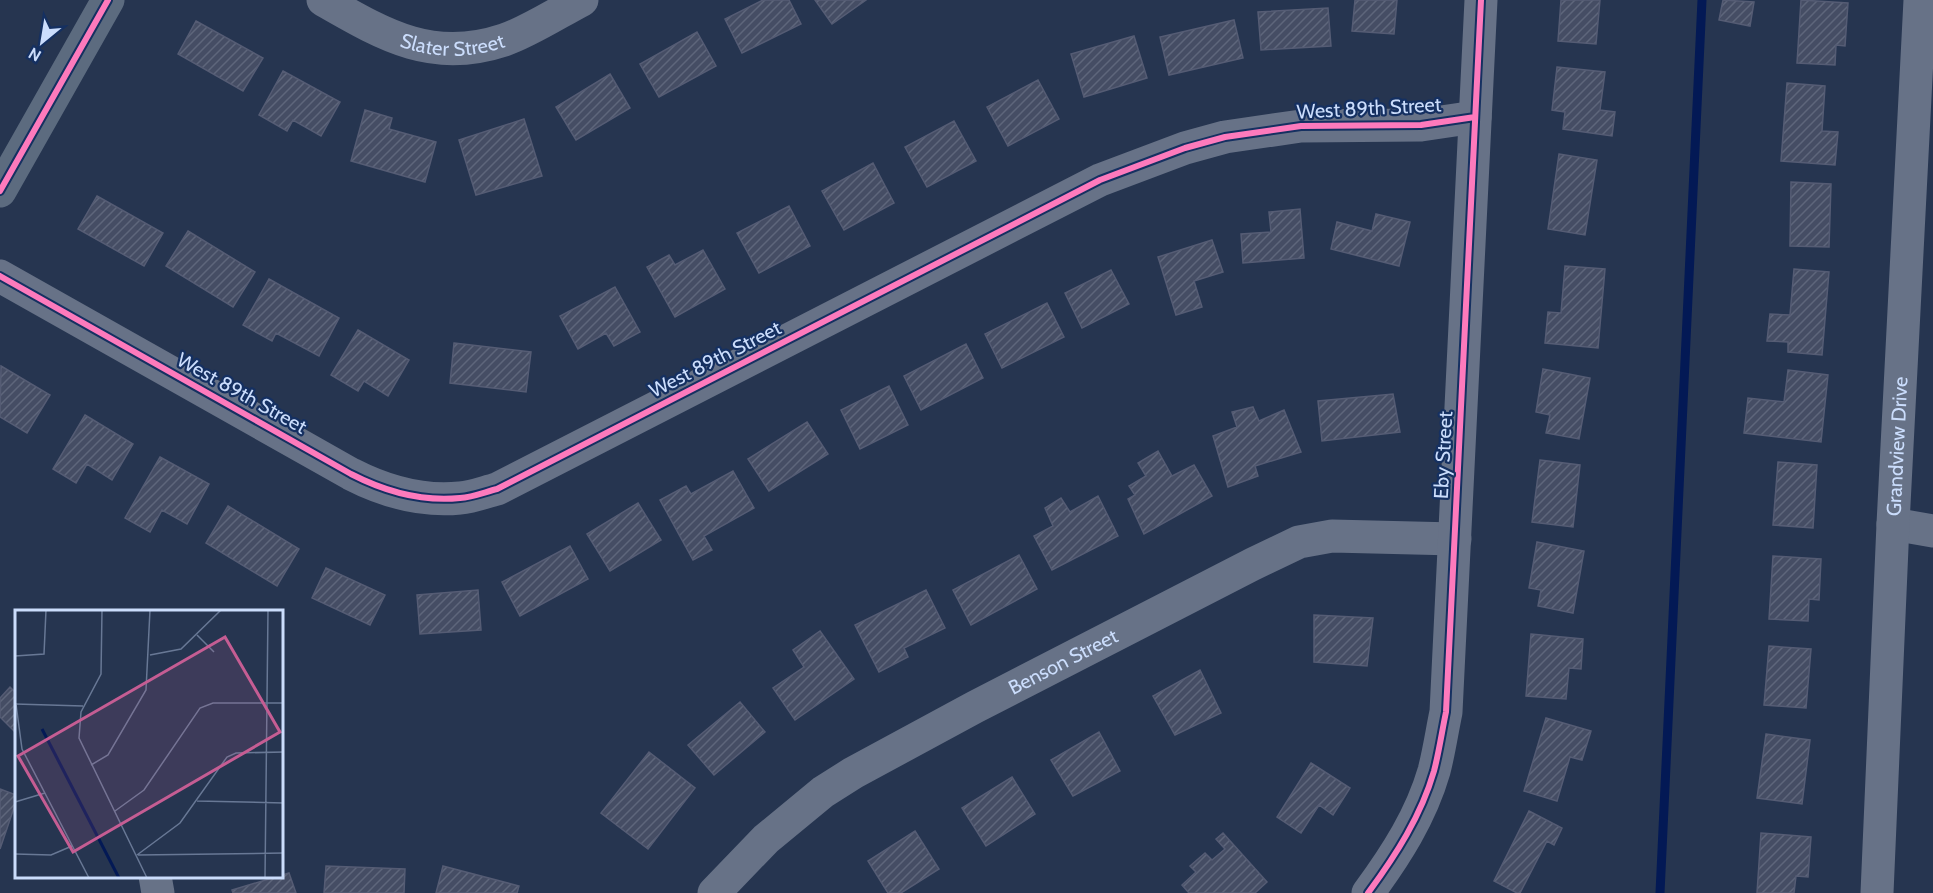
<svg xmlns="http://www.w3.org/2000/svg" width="1933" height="893" font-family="Cabin,sans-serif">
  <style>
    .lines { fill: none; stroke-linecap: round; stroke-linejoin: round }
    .stream { stroke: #031955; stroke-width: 9 }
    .building { fill: url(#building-hatch); stroke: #555c74; stroke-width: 1.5 }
    .minor { stroke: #677287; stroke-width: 33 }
    .secondary { stroke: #5c6b7f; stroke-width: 33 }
    .cycleway-casing { stroke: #153061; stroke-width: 10 }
    .cycleway { stroke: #fd7abc; stroke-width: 6 }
    .labels { text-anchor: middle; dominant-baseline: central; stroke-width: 4.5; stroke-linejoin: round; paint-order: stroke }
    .street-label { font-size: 20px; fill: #cbddfc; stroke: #153061 }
    .inset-river { fill: none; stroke: #031955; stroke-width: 3 }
    .inset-road { fill: none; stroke: #687895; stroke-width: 1.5 }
    .view { fill: #c55d93; fill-opacity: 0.15; stroke: #c55d93; stroke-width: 3 }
    .inset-edge { fill: none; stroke: #cbddfc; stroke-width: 3 }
  </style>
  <defs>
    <pattern id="building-hatch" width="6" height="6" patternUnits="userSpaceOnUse" patternTransform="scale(1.5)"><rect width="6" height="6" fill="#454d64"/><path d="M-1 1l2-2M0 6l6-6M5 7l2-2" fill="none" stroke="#5e667b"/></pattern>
  </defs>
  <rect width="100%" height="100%" fill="#263550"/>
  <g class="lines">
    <path class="stream" d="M1660,893L1702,0"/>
  </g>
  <path class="building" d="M763,0H789L801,24L742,53L725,19Z
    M815,0H866L832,24Z
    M1355,0H1397L1394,34L1352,31Z
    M1561,0H1600L1596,44L1558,41Z
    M1723,0L1754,2L1750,26L1719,20Z
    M1801,0L1848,3L1845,46L1836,45L1835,65L1797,63Z
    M1328,8L1331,46L1261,50L1258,12Z
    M1234,20L1243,58L1169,75L1160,37Z
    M196,21L263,58L243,91L178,54Z
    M697,32L716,66L659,97L640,64Z
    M1134,36L1147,78L1084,97L1071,54Z
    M1557,67L1605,72L1600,110L1615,112L1612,136L1563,129L1565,112L1552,110Z
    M283,71L340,102L321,136L293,120L287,131L259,115Z
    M610,74L630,108L576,140L556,107Z
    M1038,80L1059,119L1008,146L987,107Z
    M1787,83L1825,86L1822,131L1838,132L1835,165L1781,161Z
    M365,110L392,118L389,129L436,142L425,182L351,161Z
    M524,119L542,176L476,195L459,140Z
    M954,121L976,161L927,187L905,147Z
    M1559,154L1597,160L1585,235L1548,229Z
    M873,163L894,203L844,230L822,191Z
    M1791,182L1831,184L1829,247L1790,246Z
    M97,196L163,233L144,266L78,229Z
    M789,206L810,246L759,273L737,233Z
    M1300,209L1304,258L1243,263L1241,234L1271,232L1269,212Z
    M1376,214L1410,222L1399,266L1331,249L1337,222L1372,231Z
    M188,231L255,272L233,307L166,266Z
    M1212,240L1223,272L1194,281L1202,307L1176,315L1158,257Z
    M703,250L725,289L675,317L647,267L669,255L675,265Z
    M1565,266L1605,269L1598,348L1545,343L1548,312L1561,313Z
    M1794,269L1829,272L1822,355L1788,352V342L1767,341L1770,314L1790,315Z
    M1111,270L1129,304L1082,328L1065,293Z
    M269,279L339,318L319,356L276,333L272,341L243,325Z
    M615,287L640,332L614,346L606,333L578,349L560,316Z
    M1047,303L1064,337L1002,368L985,334Z
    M358,330L409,360L388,396L364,381L358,391L331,375Z
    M454,343L531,352L526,392L450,383Z
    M966,344L983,378L921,410L904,376Z
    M1,366L50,395L27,433L0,417Z
    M1543,369L1590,378L1579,439L1546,433L1550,415L1536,412Z
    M1788,370L1828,375L1821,442L1744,433L1748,398L1784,402Z
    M889,386L908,425L860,449L841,410Z
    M1393,394L1400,432L1322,441L1318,401Z
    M1253,407L1259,421L1284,410L1301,452L1255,466L1258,476L1228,487L1213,436L1237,427L1232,412Z
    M85,415L133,444L112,480L87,464L76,483L53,469Z
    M807,422L828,454L769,491L748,459Z
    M1158,451L1172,476L1194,465L1212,496L1144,534L1128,499L1135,495L1129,486L1146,476L1138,463Z
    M160,457L209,484L187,524L162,510L150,532L125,518Z
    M1540,460L1580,465L1573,527L1532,522Z
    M1778,462L1817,465L1813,528L1773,525Z
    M733,471L754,508L704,536L712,550L693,560L660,500L686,486L691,494Z
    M1098,496L1118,536L1052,570L1034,536L1053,526L1045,508L1061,498L1070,512Z
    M638,503L661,540L610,571L587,534Z
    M228,506L299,549L277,586L206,543Z
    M1537,542L1584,551L1573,613L1538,606L1541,590L1529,588Z
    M570,546L588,579L520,616L502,582Z
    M1019,555L1037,589L971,625L953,590Z
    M1773,556L1821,559L1819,600L1809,599L1808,621L1769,619Z
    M326,568L385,595L370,625L312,598Z
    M478,590L481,630L420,634L417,595Z
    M926,590L945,628L904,648L908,657L879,672L855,625Z
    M1314,615L1373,618L1367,666L1314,662Z
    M820,631L854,679L795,720L773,688L804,667L793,650Z
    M1531,634L1583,639L1581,669L1569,668L1566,699L1526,696Z
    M1769,646L1811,649L1806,708L1764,705Z
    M1200,670L1221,713L1175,735L1153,696Z
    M10,687L16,693V733L0,717V698Z
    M740,702L765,732L714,775L688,745Z
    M1546,718L1591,731L1582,760L1570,757L1557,801L1524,791Z
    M1099,732L1120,771L1073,796L1051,760Z
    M1766,734L1810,740L1802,804L1757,798Z
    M649,752L695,788L648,849L601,813Z
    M1311,763L1350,788L1333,815L1319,805L1301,833L1277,817Z
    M1012,777L1035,814L986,846L962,808Z
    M0,789L16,795V802L0,849Z
    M1529,811L1562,828L1554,845L1547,841L1520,893H1517L1494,881Z
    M915,831L939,869L901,893H888L868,861Z
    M1223,833L1267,882L1255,893H1189L1182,885L1196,872L1190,866L1205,853L1212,860L1225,849L1216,839Z
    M1761,833L1811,837L1808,877L1796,876L1794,893H1757Z
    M326,866L405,869L404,893H324Z
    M443,866L519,886L517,893H436Z
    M289,873L296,893H233L232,890Z"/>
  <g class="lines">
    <g class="minor">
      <path id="s1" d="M323,0C384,35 432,64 504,40C528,32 559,12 582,0"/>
      <path d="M0,276L351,474C386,492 421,502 460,498C473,497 485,492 497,489L1100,180L1185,148L1225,137L1301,126L1421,125L1475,117"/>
      <path d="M1893,524L1933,531"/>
      <path d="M155,876L158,893"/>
      <path id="s2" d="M714,893L766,839L823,792L853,773L975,707L1253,564L1299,542L1332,536L1455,539"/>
      <path d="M1368,893C1396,855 1421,816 1434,771C1439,752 1442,731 1446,712L1481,0"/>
      <path id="s3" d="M1877,893L1893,524L1920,0"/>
    </g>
    <path class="secondary" d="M0,191L108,0"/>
    <g class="cycleway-casing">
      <path id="cycleway" d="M0,191L108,0
        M0,276L351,474C386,492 421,502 460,498C473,497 485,492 497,489L1100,180L1185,148L1225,137L1301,126L1421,125L1475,117
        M1368,893C1396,855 1421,816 1434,771C1439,752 1442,731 1446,712L1481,0"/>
    </g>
    <use href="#cycleway" class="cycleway"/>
  </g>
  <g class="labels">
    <g class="street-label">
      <text stroke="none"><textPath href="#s1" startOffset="140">Slater Street</textPath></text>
      <text transform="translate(1369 108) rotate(-3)">West 89th Street</text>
      <text transform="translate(715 359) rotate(-27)">West 89th Street</text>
      <text transform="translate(242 393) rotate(29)">West 89th Street</text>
      <text stroke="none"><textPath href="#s3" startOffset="447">Grandview Drive</textPath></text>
      <text transform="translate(1443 455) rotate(-87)">Eby Street</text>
      <text stroke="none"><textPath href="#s2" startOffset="422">Benson Street</textPath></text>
    </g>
  </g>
  <g transform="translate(15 610)">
    <rect width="268" height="268" fill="#263550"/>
    <path class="inset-river" d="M27,119L104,268"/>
    <path class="inset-road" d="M87,0L86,64L66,102L64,128L132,268M182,25L199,42M135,45L166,39L206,0M0,46L29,44L31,0M0,94L68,96M1,94L7,139L74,268M76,155L93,145L131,80L135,0M182,191L269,193M0,192L30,183M100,201L129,180L185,98L198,93H269M0,244L36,245L57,236M122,245L165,213L212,147L221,143L269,142M123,245L269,243M250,268L253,0"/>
    <path class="view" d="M210,27L265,122L58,242L3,146Z"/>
    <rect width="268" height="268" class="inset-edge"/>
  </g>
  <g transform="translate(42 42) rotate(210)" stroke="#153061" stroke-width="4.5" paint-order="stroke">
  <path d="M0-4.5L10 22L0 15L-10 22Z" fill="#cbddfc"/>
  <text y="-9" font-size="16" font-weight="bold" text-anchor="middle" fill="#cbddfc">N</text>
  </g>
</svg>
